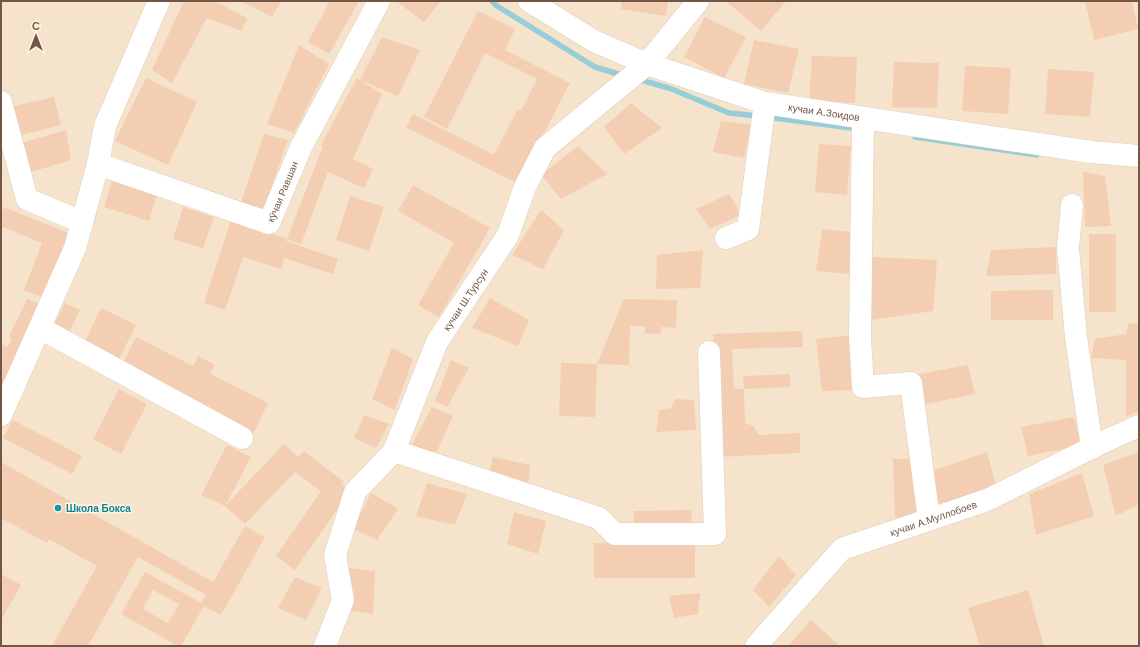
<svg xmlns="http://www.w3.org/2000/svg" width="1140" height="647" font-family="Arial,sans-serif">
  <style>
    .residential { fill: #f5e3cb }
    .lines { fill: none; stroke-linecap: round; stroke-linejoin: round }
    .stream { stroke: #97cdd9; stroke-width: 5.5 }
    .building { fill: #f4ceb3; fill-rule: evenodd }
    .minor-casing { stroke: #e1cdb9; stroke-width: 23 }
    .minor { stroke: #fff; stroke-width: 22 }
    .culture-dot { fill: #0f9aa8; stroke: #fff5e4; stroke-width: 1.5 }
    .labels { text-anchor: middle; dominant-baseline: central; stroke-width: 3; stroke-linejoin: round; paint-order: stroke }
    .street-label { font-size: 10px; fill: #735645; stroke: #fff5e4 }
    .culture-label { font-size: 10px; font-weight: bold; fill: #0d838f; stroke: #fff5e4; text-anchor: start }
  </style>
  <rect width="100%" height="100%" fill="#fdf1dd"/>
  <path class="residential" d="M1,1H1139V646H1Z"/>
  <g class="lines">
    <path class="stream" d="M492,1L497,6L595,67L625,76
      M637,79L669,88L729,113L758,116
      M767,117L859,129
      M915,137L1037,155"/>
  </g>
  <path class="building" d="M184,1H214L247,18L242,31L207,18L172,83L152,70Z
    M242,1H281L272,17Z
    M330,1H359L329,54L308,42Z
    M396,1H441L424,22Z
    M622,1H668L666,16L621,9Z
    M726,1H786L761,31Z
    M1085,1H1132L1138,29L1094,40Z
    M478,11L515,29L505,50L570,83L518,184L406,127L413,114L494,155L518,109L521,111L537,79L485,53L447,129L424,117Z
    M705,17L746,37L724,78L684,57Z
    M382,37L420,50L398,96L360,80L382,94L353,159L373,169L364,188L328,172L301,244L287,239L323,146L321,145L357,78L360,80Z
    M754,40L799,49L788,93L744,84Z
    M299,45L329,64L294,133L267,124Z
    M812,56L857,57L855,103L809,101Z
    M894,62L939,63L937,108L892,107Z
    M965,66L1011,68L1008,114L962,111Z
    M1048,69L1094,72L1090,117L1045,114Z
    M146,78L197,102L168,165L115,141Z
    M54,97L61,125L17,136L10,107Z
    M631,103L662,128L624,154L604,127Z
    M721,121L751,125L744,158L713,152Z
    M66,130L71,160L24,174L18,144Z
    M264,134L288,140L263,210L240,205Z
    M819,144L851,146L847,195L815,192Z
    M578,146L607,174L561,199L541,175Z
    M1083,172L1105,176L1111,226L1085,227Z
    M112,181L157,195L149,221L104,207Z
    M413,185L490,228L439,317L418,305L454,243L398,211Z
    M729,194L741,215L710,229L696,209Z
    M350,196L384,207L369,251L336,240Z
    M3,207L71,234L45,298L24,290L42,243L1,226Z
    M183,207L214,217L203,248L173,239Z
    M541,210L564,230L543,269L512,255Z
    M231,220L287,239L286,241L338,259L333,274L284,258L281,269L243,257L225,310L204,303Z
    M822,229L851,232L849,274L816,271Z
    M1089,234H1116V312H1089Z
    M1056,247V274L986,276L991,250Z
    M703,250L700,288L656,289L657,255Z
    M872,257L937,260L933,311L871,320Z
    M1053,290V320H991V291Z
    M490,298L529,320L518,346L472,328Z
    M27,299L45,307L1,389V344L8,347L12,338L9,336Z
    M624,299L677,300L676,328L661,327V334L645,333V326H630L629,365L597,364Z
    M65,303L80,310L64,342L49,335Z
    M101,308L136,325L116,365L82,348Z
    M1129,323L1139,324V411L1126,417V360L1091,358L1095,339L1126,334Z
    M802,331L803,347L732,349L734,389H744L745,423L754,426L758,435L800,433V453L718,457L713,334Z
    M852,335L856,390L822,391L816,339Z
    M136,337L193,366L198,356L215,365L210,374L268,403L252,436L119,371Z
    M392,348L413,359L395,410L372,399Z
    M451,360L469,368L447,407L435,401Z
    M561,363L597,364L595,417L559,416Z
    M968,365L975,394L921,405L914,375Z
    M790,374V387L744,389L743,376Z
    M119,389L147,404L121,454L93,439Z
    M676,399L694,400L696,430L656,432L659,410L671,408Z
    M432,407L453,416L433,460L408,452Z
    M364,415L389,424L376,448L354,438Z
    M1074,417L1081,445L1028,456L1021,427Z
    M13,420L82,456L72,474L3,438Z
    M284,444L298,457L304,451L344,482L341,484L350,491L295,570L276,556L321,491L295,472L245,524L225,506L201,495L227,445L251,457L225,506Z
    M987,452L996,486L940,508L932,471Z
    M1139,452V504L1116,516L1103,465Z
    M493,457L530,465L528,491L488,478Z
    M914,458L917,517L895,518L893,459Z
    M1,462L213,582L245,526L265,537L221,615L204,606L181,646H178L121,614L145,572L201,603L206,595L138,557L88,646H52L97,566L49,539L47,543L1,518ZM153,590L179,604L168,623L143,609Z
    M1082,473L1094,516L1036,535L1029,494Z
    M427,483L467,494L455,525L416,516Z
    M371,493L398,509L377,540L353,529Z
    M692,510L691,529H633L634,511Z
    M514,512L546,521L538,554L507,544Z
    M594,543L695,544V578H594Z
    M779,556L796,575L769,607L753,590Z
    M348,568L375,571L373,614L348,610Z
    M1,574L21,585L1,620Z
    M295,577L322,588L306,620L278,608Z
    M1028,590L1044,646H980L968,608Z
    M700,593L698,614L674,618L669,596Z
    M811,620L840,646H788Z"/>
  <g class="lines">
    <g class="minor-casing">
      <g id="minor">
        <path id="s1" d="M529,1L594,41L647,64L765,103L1091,152L1139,156"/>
        <path d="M1,102L27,199L82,222"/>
        <path d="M863,118L860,337L863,387L911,383L929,520"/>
        <path id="s2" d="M98,164L269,223L301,147L379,1"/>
        <path d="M1072,205L1068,248L1076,337L1092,448"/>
        <path d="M726,238L748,229L765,103"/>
        <path d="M40,328L242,438"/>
        <path d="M1,415L75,248L98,164L105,126L159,1"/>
        <path d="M394,451L599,518L615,534H715L709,352"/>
        <path id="s3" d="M325,646L343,600L335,555L355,492L394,451L437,342L508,235L525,187L545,148L647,64L698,1"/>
        <path id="s4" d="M756,646L842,549L987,500L1103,442L1139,426"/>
      </g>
    </g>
    <use href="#minor" class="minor"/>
  </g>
  <circle class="culture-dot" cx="58" cy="508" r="4"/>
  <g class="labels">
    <g class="street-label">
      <text stroke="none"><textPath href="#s1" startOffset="318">кучаи А.Зоидов</textPath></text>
      <text stroke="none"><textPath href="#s2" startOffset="215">кӯчаи Равшан</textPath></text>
      <text stroke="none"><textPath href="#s3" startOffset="386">кучаи Ш.Турсун</textPath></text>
      <text stroke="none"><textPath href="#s4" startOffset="226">кучаи А.Муллобоев</textPath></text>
    </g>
    <g class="culture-label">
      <text x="66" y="508">Школа Бокса</text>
    </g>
  </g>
  <rect width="1140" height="647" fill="none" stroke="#735645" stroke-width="4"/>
  <g transform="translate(36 36)" stroke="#fff5e4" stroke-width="3" paint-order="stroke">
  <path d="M0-3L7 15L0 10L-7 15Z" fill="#735645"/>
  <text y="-6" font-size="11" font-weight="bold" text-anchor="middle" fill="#735645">С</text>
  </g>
</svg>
